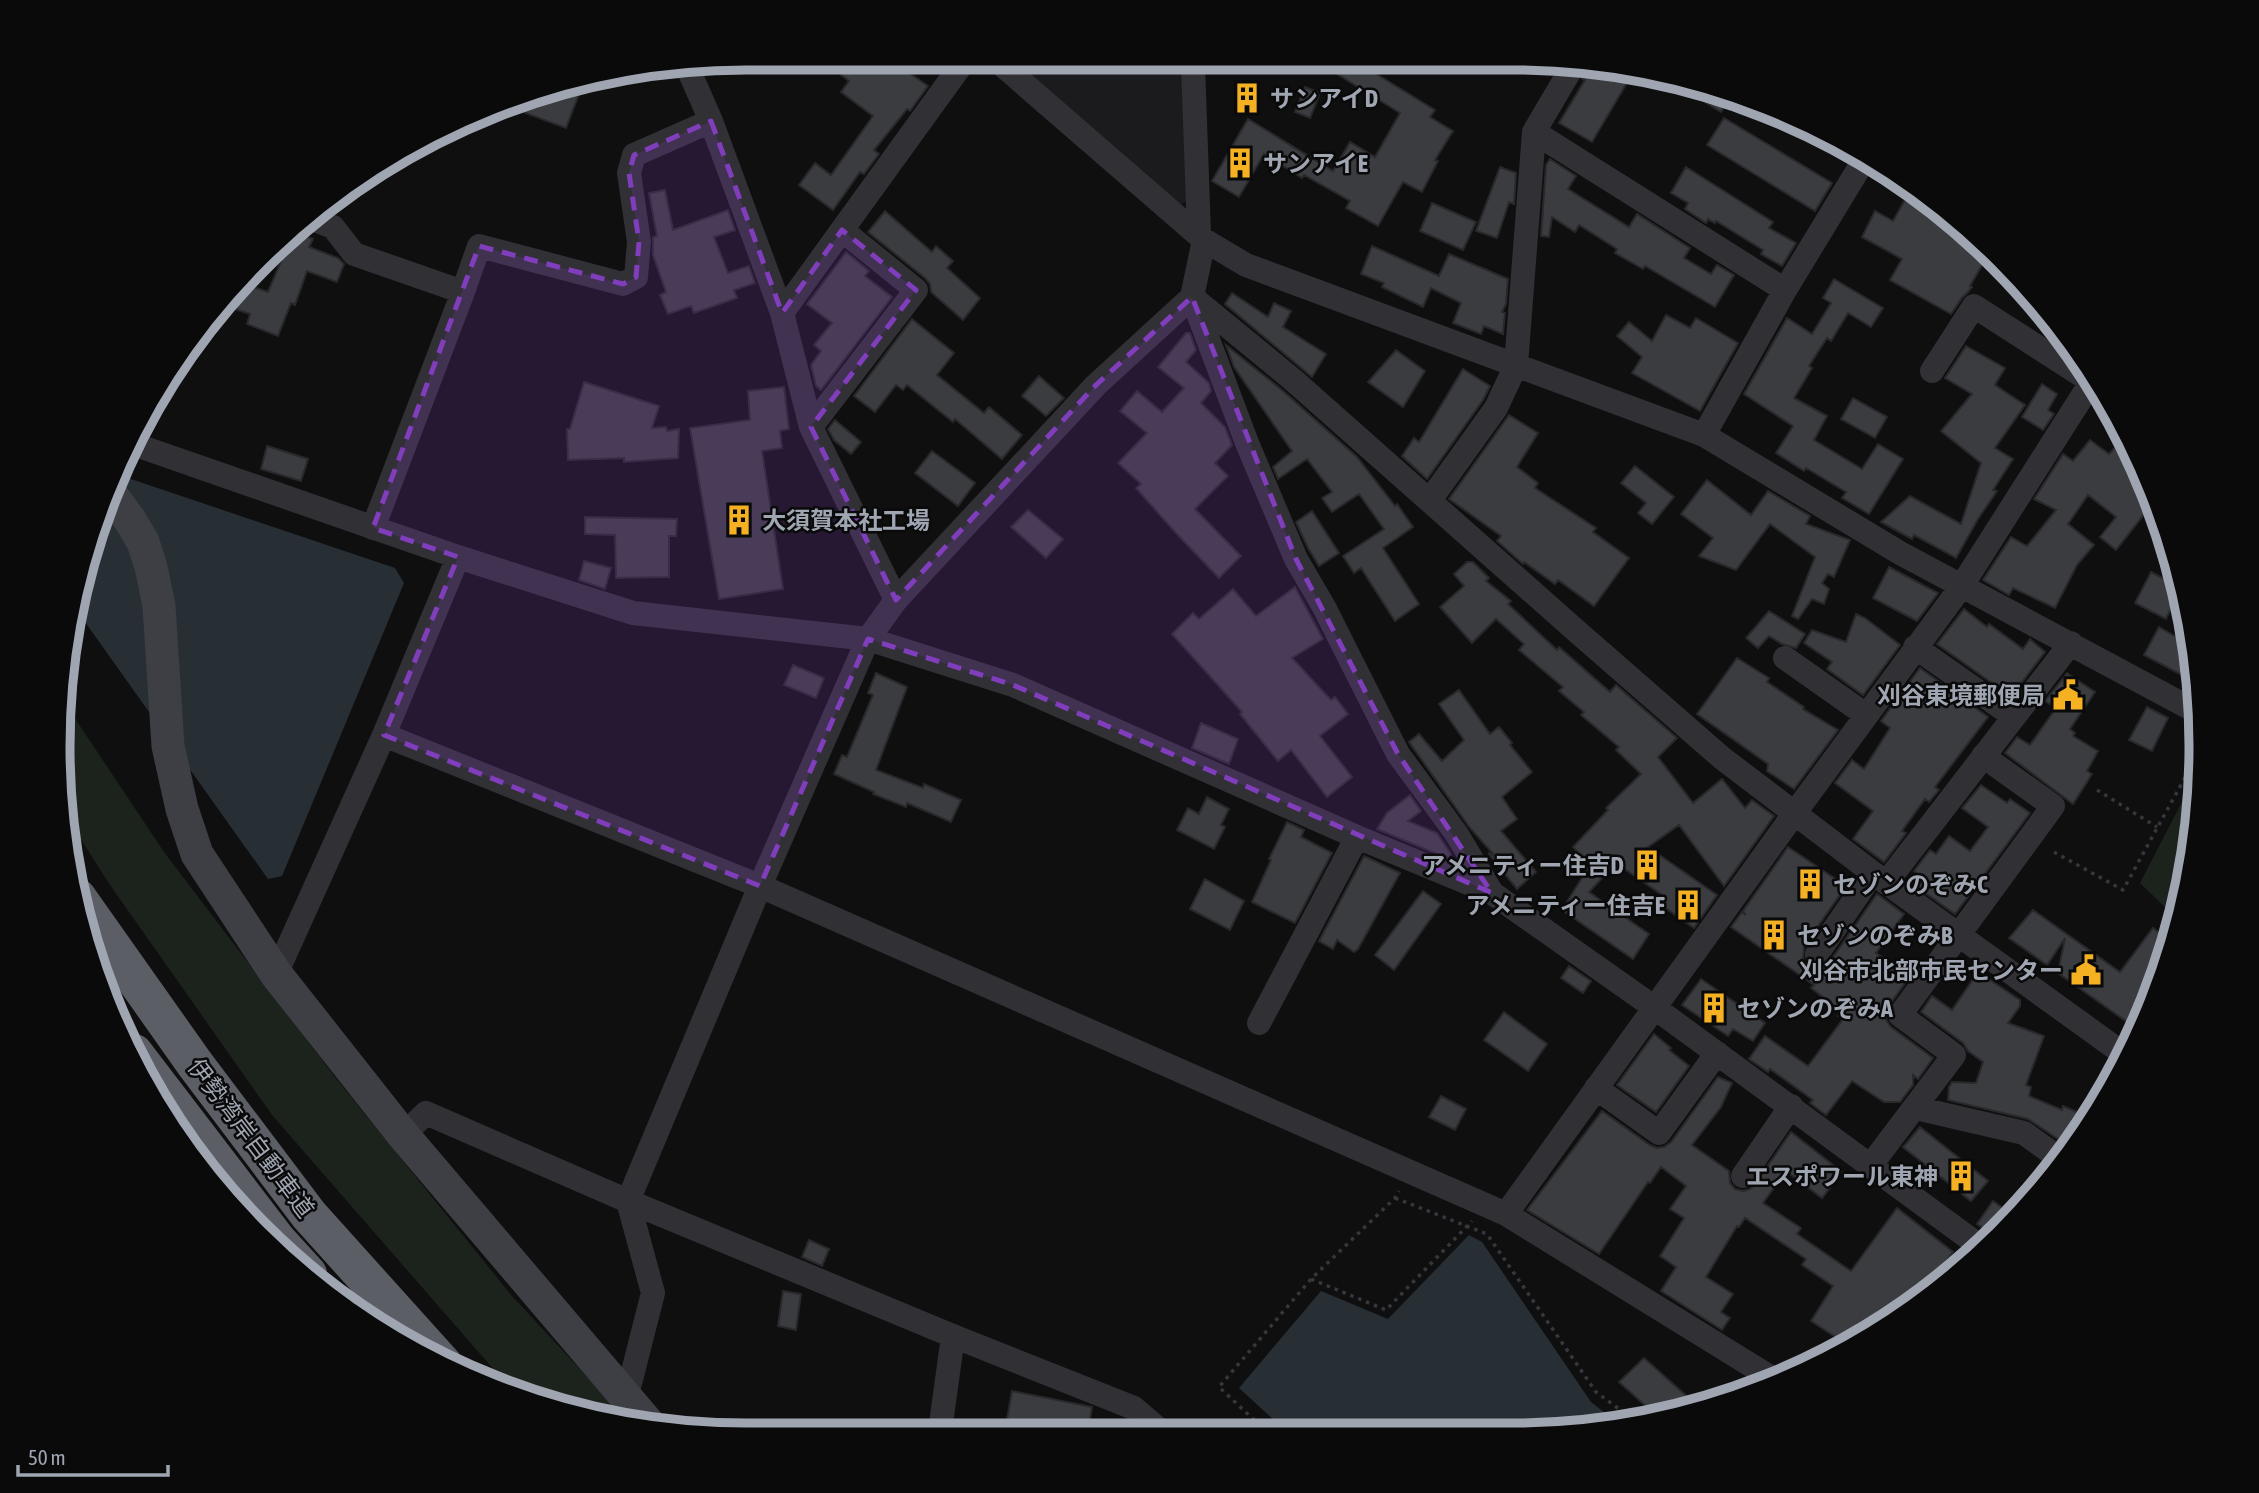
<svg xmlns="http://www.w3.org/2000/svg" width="2259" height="1493" font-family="'Asap Condensed','Noto Sans JP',sans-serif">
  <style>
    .built { fill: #1b1b1d }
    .green { fill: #1b231c }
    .water { fill: #272f35 }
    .building { fill: #3b3c40; stroke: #29292c; stroke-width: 2 }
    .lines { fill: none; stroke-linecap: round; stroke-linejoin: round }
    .path { stroke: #36373c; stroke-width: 3.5; stroke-dasharray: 3.5 5; stroke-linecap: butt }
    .street { stroke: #303035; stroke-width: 24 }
    .secondary { stroke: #3e3f45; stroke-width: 33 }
    .highway { stroke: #5c5e66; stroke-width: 38 }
    .marked { fill: #803ebd; fill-opacity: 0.2; stroke: #803ebd; stroke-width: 5; stroke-dasharray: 14 9; stroke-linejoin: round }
    .labels { text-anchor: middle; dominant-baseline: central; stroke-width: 5; stroke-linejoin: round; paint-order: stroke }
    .poi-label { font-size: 24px; font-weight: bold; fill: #9fa5b1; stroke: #0a0a0b; text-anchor: start }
    .street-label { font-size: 24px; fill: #9fa5b1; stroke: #0a0a0b }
    .rim { fill: none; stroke: #9fa5b1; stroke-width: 9 }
  </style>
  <rect width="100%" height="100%" fill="#0f0f10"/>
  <path class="built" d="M1014,64H1186L1191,199L1178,206Z"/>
  <path class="green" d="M60,696L164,852L335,1077L512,1296L630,1423L526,1399L495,1371L272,1115L110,885L62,810L59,792Z
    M2185,796L2196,804L2195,837L2176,918L2140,883Z"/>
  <path class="water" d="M116,474L395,568L404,583L282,876L268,879L75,608L81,569L110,483Z
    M1469,1235L1482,1242L1591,1402L1619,1424L1557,1434L1287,1432L1239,1388L1321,1291L1388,1319Z"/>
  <path class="building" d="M827,64H910L905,70L928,86L910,111L907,109L874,150L879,154L864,174L860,172L833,210L799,185L815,163L831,175L873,116L841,92L849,81Z
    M1321,64H1360L1435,110L1430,117L1453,131L1435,160L1438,161L1422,192L1403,182L1378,226L1346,208L1350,201L1304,175L1302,178L1264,154L1239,197L1212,181L1248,119L1333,171L1350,142L1375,157L1400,113Z
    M1589,64H1603L1634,71L1592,142L1559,123L1585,80L1582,79Z
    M584,81L566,128L504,105L525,94Z
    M1677,81L1731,94H1732L1721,112L1675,84Z
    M1305,87L1320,93L1310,118L1295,112Z
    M1724,118L1832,183L1815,211L1707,145Z
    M1550,159L1576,176L1568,189L1629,227L1637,214L1690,248L1684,258L1711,274L1717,265L1734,275L1715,307L1645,266L1643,269L1615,253L1617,249L1579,225L1575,232L1552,217L1549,237L1541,236L1546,165Z
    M1500,167L1516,173L1514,204L1509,202L1497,238L1476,231Z
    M1686,167L1773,222L1769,228L1796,243L1782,266L1761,254L1763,250L1716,221L1715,223L1708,219L1706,223L1685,209L1688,203L1671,193Z
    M665,190L673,230L728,210L735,230L714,237L728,273L749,266L755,283L734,290L737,298L694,313L691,306L668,314L660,295L666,292L653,255V237L657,236L649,193Z
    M1910,191L1967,229L1989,253L1970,286L1972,287L1968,292L1962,298L1951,314L1890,280L1902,259L1862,237L1875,211L1893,221Z
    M1432,203L1476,222L1463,250L1420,231Z
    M885,211L932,252L936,246L953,261L947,268L980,298L963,320L931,292L930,284L925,278L868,232Z
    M294,231L313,239L309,247L338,258L344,264L337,282L307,271L295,305L291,303L278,336L247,324L250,314L220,304L239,282L268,292Z
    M1372,246L1439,276L1449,254L1508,279L1506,304L1502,312L1505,313L1503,334L1484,326L1481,334L1453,323L1461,303L1431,288L1423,307L1382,287L1384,283L1361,274Z
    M846,252L869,271L865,276L892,297L821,390L816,386L811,365L821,351L814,345L832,323L807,304Z
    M1834,279L1883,308L1871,327L1848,313L1831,341L1827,338L1809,366L1812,368L1794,398L1827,416L1814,440L1862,469L1878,444L1903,459L1869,514L1842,498L1846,492L1806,468L1804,471L1776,453L1793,426L1744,394L1787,318L1812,334L1831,303L1823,298Z
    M1232,293L1268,317L1274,303L1291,311L1283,327L1326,354L1312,377L1225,304Z
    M1666,315L1690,328L1696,318L1738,343L1700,411L1632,373L1642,357L1617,336L1629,322L1652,341Z
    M912,319L954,353L937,375L984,413L989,407L1022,435L1002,459L955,419L953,422L907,385L903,390L896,385L875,412L854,396Z
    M1186,333H1190L1196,350L1186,362L1209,383L1211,391L1201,403L1225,427L1232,445L1215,463L1228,476L1195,509L1241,556L1219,578L1175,532L1136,488L1141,484L1118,463L1147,433L1120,411L1137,391L1162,412L1184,388L1158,367Z
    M1226,345L1282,390L1357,457L1395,506L1397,504L1413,527L1383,548L1419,604L1395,621L1361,568L1354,573L1343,556L1384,529L1359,494L1332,512L1322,498L1332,492L1307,459L1278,479L1273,467L1292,451L1234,367Z
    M1966,346L2005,368L1995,385L2025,405L1995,448L2013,459L1993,490L1997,491L1978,519L1956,558L1914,535L1912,539L1881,522L1910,496L1961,524L1981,463L1941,431L1972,394L1945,378Z
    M1396,350L1425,371L1403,407L1368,382Z
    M1463,369L1490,386L1483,400L1427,479L1402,456L1414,438L1419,442Z
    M1039,376L1064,398L1046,416L1022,396Z
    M584,382L659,406L652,428L666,427L667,431L679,429L678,458L624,462V458L568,460L567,429H570Z
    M2042,384L2057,394L2048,410L2054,414L2043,430L2022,417Z
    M784,387L789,429L780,431L782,448L762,451L783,589L719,599L690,428L750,420L748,391Z
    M1853,398L1887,417L1875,438L1841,419Z
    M1509,415L1538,433L1517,467L1538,483L1535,488L1596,528L1593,532L1629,558L1594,606L1558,580L1555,584L1524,562L1523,564L1497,541L1501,536L1449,499Z
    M835,420L861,442L851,454L834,440L828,429Z
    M2126,436L2136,458L2130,465L2143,477L2162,526L2146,512L2116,550L2100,537L2116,517L2088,495L2068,524L2094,545L2077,565L2055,608L2013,588L2009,595L1983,580L2011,537L2027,546L2056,510L2034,499L2063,454L2073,461L2090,440L2109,454Z
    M267,446L308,459L301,481L261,469Z
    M932,451L975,483L958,506L915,473Z
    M1635,466L1674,497L1652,524L1638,513L1646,503L1621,483Z
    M1707,480L1751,515L1768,491L1810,516L1806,524L1850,540L1834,577L1828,574L1822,583L1829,589L1824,604L1812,599L1798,619L1792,616L1815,557L1770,524L1736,570L1699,556L1713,538L1681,514Z
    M1028,510L1063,539L1046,558L1011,527Z
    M1312,511L1339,553L1319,566L1308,548L1296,522Z
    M585,517L677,519L676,536H669V577L616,578L615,535L585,534Z
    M584,561L611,568L605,589L579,580Z
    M1467,562H1473L1489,578L1486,581L1511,601L1508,604L1557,650L1559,647L1610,692L1616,685L1677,738L1658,757L1693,803L1722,779L1745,808L1752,800L1774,816L1724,886L1679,825L1648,847L1717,895L1694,928L1657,902L1662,895L1616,863L1589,892L1649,934L1633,959L1562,910L1590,865L1573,847L1608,810L1606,808L1641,774L1616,750L1619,747L1581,715L1584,712L1559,691L1563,687L1519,650L1524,644L1496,619L1472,643L1440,607L1464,586L1454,574Z
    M1889,567L1938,593L1917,621L1873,598Z
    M2151,572L2181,588L2166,619L2135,603Z
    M1295,587L1323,639L1292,658L1331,700L1335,697L1348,714L1320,736L1352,777L1327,797L1291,750L1278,761L1240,714L1242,712L1172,634L1193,613L1199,619L1233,589L1256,616Z
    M1964,609L1987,627L1989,624L2023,649L2030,639L2045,652L2012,695L2008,691L2006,693L1937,644Z
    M1769,611L1805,634L1796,648L1782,644L1769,636L1758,648L1746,638Z
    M1856,614L1865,618L1900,645L1863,695L1827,669L1832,662L1804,643L1812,630L1846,642Z
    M2159,627L2190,645L2197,683L2144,655Z
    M1737,658L1769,678L1767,682L1804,707L1803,709L1838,730L1794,789L1767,771L1768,764L1697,714Z
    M793,665L824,678L816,698L784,685Z
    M1920,668L1988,717L1935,787L1939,790L1929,802L1925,799L1902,831L1906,833L1884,862L1853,839L1873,811L1835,783L1852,760L1864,769L1890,728L1881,721Z
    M876,673L907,687L876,770L923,788L924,784L961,800L951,822L907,803L906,807L873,794L874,792L834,774L842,755L847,757L873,695L868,693Z
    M2067,673L2095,692L2070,729L2075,733L2073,736L2098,751L2087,771L2092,774L2073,804L2005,753L2017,737L2030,745L2056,708L2045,701Z
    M1459,690L1490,734L1499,727L1512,743L1510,745L1532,772L1502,797L1517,819L1501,831L1536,872L1517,889L1488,853L1495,856L1470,828L1409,742L1419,734L1442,761L1464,740L1439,704Z
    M2147,707L2168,718L2152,751L2129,740Z
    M1201,723L1238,739L1229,764L1192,748Z
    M1981,785L2007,803L2010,799L2030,813L1955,914L1914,885L1920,876L1914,871L1930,850L1936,854L1949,836L1970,851L1988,827L1962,808Z
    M1410,795L1421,811L1408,821L1437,833L1451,854L1449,859L1377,829L1387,813Z
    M1207,797L1229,809L1221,825L1225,827L1214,849L1177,830L1188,808L1199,814Z
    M1287,822L1304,830L1301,837L1332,853L1295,923L1252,902L1271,860L1269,859Z
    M1788,847L1846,886L1804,946L1803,960L1809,967L1816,969L1829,963L1877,894L1904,914L1876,953L1910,976L1888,1007L1886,1020L1891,1027L1933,1058L1918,1079L1913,1075V1085L1900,1102H1884L1852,1081L1826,1115L1810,1103L1813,1100L1770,1069L1768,1072L1749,1059L1765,1036L1808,1066L1843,1019L1838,1016L1841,1011L1811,988L1814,985L1731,927L1742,912L1746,915L1743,911Z
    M1364,856L1400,873L1358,949L1354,952L1337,940L1333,949L1319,941Z
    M1205,879L1244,901L1230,930L1190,909Z
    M1423,891L1441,904L1394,970L1375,955Z
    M2033,910L2120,972L2153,928L2171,942L2165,968L2137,1029L2058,973L2065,938L2047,965L2009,938Z
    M1569,966L1591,981L1583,993L1561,978Z
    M1978,972L2020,1000V1006L2008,1023L2044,1036L2026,1085L2031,1087L2029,1096L2062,1110L2063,1106L2086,1116L2076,1137L2067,1134L2064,1143L2028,1119L1948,1100L1949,1087L1952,1082L1976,1083L1983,1062L1968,1051L1963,1043L1921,1012L1932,996L1952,1010Z
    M1701,979L1765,1023L1753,1041L1733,1029L1728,1036L1682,1005Z
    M1504,1012L1547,1044L1528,1071L1484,1040Z
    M1654,1034L1671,1048L1669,1050L1689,1066L1656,1112L1617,1085Z
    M1718,1077L1732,1083L1721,1107L1692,1145L1729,1171L1730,1183L1735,1189L1743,1191L1750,1189L1755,1184L1791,1132L1842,1172L1822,1198L1786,1171L1763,1203L1801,1228L1797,1234L1851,1271L1897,1208L1953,1252L1915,1304L1848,1345L1811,1321L1833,1286L1802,1265L1806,1259L1745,1218L1739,1227L1737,1226L1706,1277L1733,1294L1721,1312L1730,1318L1722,1330L1661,1291L1676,1267L1660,1256L1684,1218L1670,1209L1686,1186L1661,1167L1650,1183L1648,1182L1599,1254L1527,1210L1602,1111L1650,1145L1657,1148L1664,1147L1671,1142Z
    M1441,1096L1466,1109L1455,1130L1429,1117Z
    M1920,1127L1988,1181L1971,1201L1903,1147Z
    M1993,1201L2014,1216L1993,1235L1977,1224Z
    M809,1240L829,1249L822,1266L802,1257Z
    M783,1291L801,1294L796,1330L778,1326Z
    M1644,1358L1700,1408L1658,1417L1619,1382Z
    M1012,1391L1092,1407L1088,1431H1074L1007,1419Z"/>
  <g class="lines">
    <path class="path" d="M2097,790L2157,827
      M2054,852L2123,890L2198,754
      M1395,1198L1487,1234L1596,1392L1635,1421
      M1311,1279L1386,1310L1472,1221
      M1267,1432L1219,1387L1311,1279L1395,1198L1399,1191"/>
    <path class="street" d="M686,64L711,121L782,313L811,427L896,600
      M1001,64L1204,240L1246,265L1704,435L1900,553L2199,713
      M1193,64L1199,234
      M1534,132L1785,290
      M310,218L333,227L354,254L463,292L479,246L623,284L636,277L639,242L629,173L634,155L711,121
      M1204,240L1192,297L1247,443L1296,559L1324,607L1398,754L1456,833L1492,893
      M1192,297L1096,385L896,600L868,639L1013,685L1357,837L1492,893L1655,1008L1981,1247
      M1192,297L1292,379L1573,628L1722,758L1873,873L2125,1055
      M782,313L962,64
      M1932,371L1974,306L2092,382
      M811,427L916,290L842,230
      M1704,435L1785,290L1864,160
      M133,444L458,557
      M1430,500L1496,408L1516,365L1534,132L1574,64
      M373,528L463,292
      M1915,647L2013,716
      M1785,658L1866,715
      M384,735L760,886L1506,1214L1775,1380
      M1886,883L2071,643
      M1817,954L1873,873
      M276,974L384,735L458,557L633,613L868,639L760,886L628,1201L653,1293L626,1399
      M1259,1023L1357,837
      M1596,1088L1659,1133L1717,1053
      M1916,1108L2024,1133L2060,1159
      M403,1135L426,1113L628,1201L953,1336L1134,1408L1162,1432
      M1871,1165L1954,1055L1900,1015L2053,806L1983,756
      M1743,1176L1791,1106
      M1506,1214L1794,814L1961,587L2092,381
      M940,1431L953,1336"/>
    <path class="secondary" d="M108,490L130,520L143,542L151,567L159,606L168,746L182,809L197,854L276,974L403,1135L653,1429"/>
    <path class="highway" d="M77,897L195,1064L309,1215L444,1365
      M134,1053L277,1240L308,1274"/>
  </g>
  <path class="marked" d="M711,121L782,313L842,230L916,290L811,427L896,600L1096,385L1192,297L1296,559L1398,754L1492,893L1013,685L868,639L760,886L384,735L458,557L373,528L479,246L623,284L636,277L639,242L629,173L634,155Z"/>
  <defs>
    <g id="building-bare" transform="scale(2.415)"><path d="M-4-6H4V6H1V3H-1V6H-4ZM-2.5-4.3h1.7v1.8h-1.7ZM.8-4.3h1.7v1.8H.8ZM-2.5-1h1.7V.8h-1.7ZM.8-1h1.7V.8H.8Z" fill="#f5b122" stroke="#0a0a0b" stroke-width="2.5" paint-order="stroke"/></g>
    <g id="civic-bare" transform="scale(2.415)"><path d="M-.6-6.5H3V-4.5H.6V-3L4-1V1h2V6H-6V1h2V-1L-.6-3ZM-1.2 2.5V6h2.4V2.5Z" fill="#f5b122" stroke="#0a0a0b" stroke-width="2.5" paint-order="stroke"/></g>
  </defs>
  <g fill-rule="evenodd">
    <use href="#building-bare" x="1247" y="98"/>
    <use href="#building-bare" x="1240" y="163"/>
    <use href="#building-bare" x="739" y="520"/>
    <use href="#civic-bare" x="2068" y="695"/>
    <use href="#building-bare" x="1647" y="865"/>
    <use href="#building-bare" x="1810" y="884"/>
    <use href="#building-bare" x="1688" y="905"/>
    <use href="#building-bare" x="1774" y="935"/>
    <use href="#civic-bare" x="2086" y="970"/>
    <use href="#building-bare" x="1714" y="1008"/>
    <use href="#building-bare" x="1961" y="1176"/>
  </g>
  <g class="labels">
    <g class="poi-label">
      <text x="1270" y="98">サンアイD</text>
      <text x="1263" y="163">サンアイE</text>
      <text x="762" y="520">大須賀本社工場</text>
      <text x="2045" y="695" text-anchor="end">刈谷東境郵便局</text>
      <text x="1624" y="865" text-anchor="end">アメニティー住吉D</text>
      <text x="1833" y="884">セゾンのぞみC</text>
      <text x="1665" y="905" text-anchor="end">アメニティー住吉E</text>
      <text x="1797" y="935">セゾンのぞみB</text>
      <text x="2063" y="970" text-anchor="end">刈谷市北部市民センター</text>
      <text x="1737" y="1008">セゾンのぞみA</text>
      <text x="1938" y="1176" text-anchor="end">エスポワール東神</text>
    </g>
    <g class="street-label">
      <text transform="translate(251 1138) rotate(53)">伊勢湾岸自動車道</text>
    </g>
  </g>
  <path d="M0 0H2259V1493H0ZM746 70H1513A676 676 0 0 1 2189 746V747A676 676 0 0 1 1513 1423H746A676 676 0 0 1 70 747V746A676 676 0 0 1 746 70Z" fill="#0a0a0b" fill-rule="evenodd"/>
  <path class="rim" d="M746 70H1513A676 676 0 0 1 2189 746V747A676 676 0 0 1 1513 1423H746A676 676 0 0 1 70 747V746A676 676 0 0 1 746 70Z"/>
  <path d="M18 1465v10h150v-10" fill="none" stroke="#9fa5b1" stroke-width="3.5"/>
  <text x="28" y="1465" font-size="21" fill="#9fa5b1" stroke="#0a0a0b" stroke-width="5" paint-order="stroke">50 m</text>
</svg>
